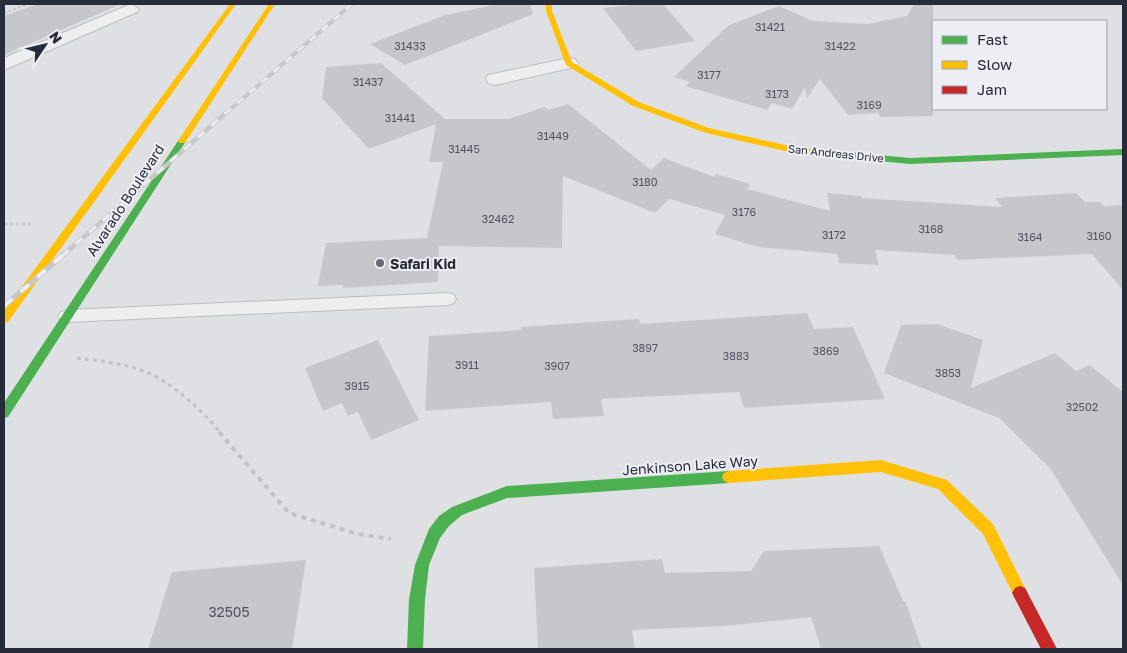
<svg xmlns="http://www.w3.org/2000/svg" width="1127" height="653" font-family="'Golos Text',sans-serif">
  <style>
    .building { fill: #c6c7cc }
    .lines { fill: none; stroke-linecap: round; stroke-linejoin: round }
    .lane-casing { stroke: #bcbdc0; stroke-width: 2 }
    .street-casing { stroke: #bcbdc0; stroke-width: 2 }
    .path-far3 { stroke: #c1c1c6; stroke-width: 2; stroke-dasharray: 2.5 2.5; stroke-linecap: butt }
    .path-far2 { stroke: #c1c1c6; stroke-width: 2.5; stroke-dasharray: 3 3; stroke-linecap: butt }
    .path-far1 { stroke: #c1c1c6; stroke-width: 3; stroke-dasharray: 4 4; stroke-linecap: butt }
    .path { stroke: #c1c1c6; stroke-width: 4; stroke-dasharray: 5 5; stroke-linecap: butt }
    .lane { fill: #eeeef1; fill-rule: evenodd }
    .street { fill: #eeeef1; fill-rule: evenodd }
    .fast { fill: #4caf50; fill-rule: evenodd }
    .slow { fill: #ffc107; fill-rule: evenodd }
    .jam { fill: #c62828; fill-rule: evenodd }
    .rail-far2-casing { stroke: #c8c8cb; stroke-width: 4 }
    .rail-far1-casing { stroke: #c8c8cb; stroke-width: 4.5 }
    .rail-casing { stroke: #c8c8cb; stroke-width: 5.5 }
    .rail-far2 { stroke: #eceef3; stroke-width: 2.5; stroke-dasharray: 8; stroke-linecap: butt }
    .rail-far1 { stroke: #eceef3; stroke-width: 3; stroke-dasharray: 9; stroke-linecap: butt }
    .rail { stroke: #eceef3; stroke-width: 4; stroke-dasharray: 11; stroke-linecap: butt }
    .poi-dot { fill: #686a75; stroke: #eceef3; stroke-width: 2 }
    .labels { text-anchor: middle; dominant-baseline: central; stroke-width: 4; stroke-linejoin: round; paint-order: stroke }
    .number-label { font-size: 11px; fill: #515460 }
    .far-street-label { font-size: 11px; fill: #282b3a; stroke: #eceef3 }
    .street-label { font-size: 14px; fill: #282b3a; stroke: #eceef3 }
    .poi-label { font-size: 14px; font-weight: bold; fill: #282b3a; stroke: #eceef3; text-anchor: start }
    .near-number-label { font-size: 14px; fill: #515460 }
  </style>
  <rect width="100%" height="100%" fill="#dfe0e3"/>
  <path class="building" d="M38,4H121L4,55V16Z
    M499,4H530L533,14L405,65L370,44L445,15Z
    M639,4H663L695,41L636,51L603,8Z
    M914,4H933V116L881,117L878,113L848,115L820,79L807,98L805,87L792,109L772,103L767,110L685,86L690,82L674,77L729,25L779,6L813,21L868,24L907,16Z
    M381,63L445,119H509L544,107L549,110L568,104L651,170L664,158L714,177L716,174L750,184L747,189L830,211L827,193L861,196V198L1002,207L995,198L1076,193L1085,202H1100L1104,206L1123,205V290L1092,254L957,260L955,255L875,250L879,265L839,263L837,254L758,247L715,234L725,215L669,199L655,213L563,176L562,248L439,246L438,282L343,288V285L318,286L326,243L427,238L443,162H429L436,124L369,149L322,98L326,67Z
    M807,313L814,329L853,327L885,399L744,408L739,392L601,399L604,416L553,419L551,402L425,411L429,336L521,330V327L606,321L639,319L640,324Z
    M937,324L983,340L971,388L1055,353L1076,371L1090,365L1123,392V585L1050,468L999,418L884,373L901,325Z
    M378,340L419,420L371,440L358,412L348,416L342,403L323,411L305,368Z
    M879,546L903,601H905L922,649H821L811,617L725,626L632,630L635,649H538L534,568L662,559L665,573L751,571L764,551Z
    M306,560L292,649H148L172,572Z"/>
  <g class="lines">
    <g class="lane-casing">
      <path id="lane" d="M448,293L454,295L456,299L454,303L448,305L67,322L61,320L58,316L61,312L67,310Z"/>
    </g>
    <g class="street-casing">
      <path id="street" d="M131,4L139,9L137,12L4,70V58Z
        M569,58L575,59L578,63L575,67L495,85L488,83L486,79L488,75Z"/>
    </g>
    <path class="path-far3" d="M4,13L28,4"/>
    <path class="path-far2" d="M4,224H32"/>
    <path class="path-far1" d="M77,358C101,361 130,364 153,375C179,389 202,411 221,433"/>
    <path class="path" d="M219,432L289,513L358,534L391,539"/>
    <use href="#lane" class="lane"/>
    <use href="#street" class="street"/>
    <path class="fast" d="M182,138L186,141L8,417L4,418V403L178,141Z
      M1123,149V155L910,164L847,158L843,155L847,152L910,158Z
      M729,471L734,473L736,477L734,481L729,483L507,498L462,515L449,526L440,538L429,565L425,599L423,649H407L409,599L415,565L429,529L439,516L452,507L507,486Z"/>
    <path class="slow" d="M230,4H236L8,322L4,323V311Z
      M269,4H275L185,143H179L178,141Z
      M546,4H552V11L572,62L639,102L709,128L794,147L847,152L851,155L847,158L794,153L706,133L633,106L566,65L546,11Z
      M881,460L947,480L993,524L1025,588L1028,593L1025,598L1020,600L1015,598L983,534L938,489L881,472L729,483L724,481L722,477L724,473L729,471Z"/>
    <path class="jam" d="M1020,586L1025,588L1057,649H1041L1012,593L1015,588Z"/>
    <g class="rail-far2-casing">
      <path id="rail-far2" d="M225,114L352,4"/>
    </g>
    <g class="rail-far1-casing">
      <path id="rail-far1" d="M62,256L226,113"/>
    </g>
    <g class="rail-casing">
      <path id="rail" d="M4,306L63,255"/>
    </g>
    <use href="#rail-far2" class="rail-far2"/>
    <use href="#rail-far1" class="rail-far1"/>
    <use href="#rail" class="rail"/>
  </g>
  <circle class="poi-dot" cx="380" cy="263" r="5"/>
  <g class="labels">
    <g class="number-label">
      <text x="770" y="26">31421</text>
      <text x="410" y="45">31433</text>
      <text x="840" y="45">31422</text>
      <text x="709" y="74">3177</text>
      <text x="368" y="81">31437</text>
      <text x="777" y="93">3173</text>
      <text x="869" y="104">3169</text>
      <text x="400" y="117">31441</text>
      <text x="553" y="135">31449</text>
      <text x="464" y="148">31445</text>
      <text x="645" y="181">3180</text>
      <text x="744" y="211">3176</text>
      <text x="498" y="218">32462</text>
      <text x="931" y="228">3168</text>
      <text x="834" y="234">3172</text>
      <text x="1099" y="235">3160</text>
      <text x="1030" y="236">3164</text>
      <text x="645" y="347">3897</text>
      <text x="826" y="350">3869</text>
      <text x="736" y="355">3883</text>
      <text x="467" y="364">3911</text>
      <text x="557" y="365">3907</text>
      <text x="948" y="372">3853</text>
      <text x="357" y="385">3915</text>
      <text x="1082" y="406">32502</text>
    </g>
    <g class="far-street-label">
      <text transform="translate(836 153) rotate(6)">San Andreas Drive</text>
    </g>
    <g class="street-label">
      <text transform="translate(125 200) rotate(-57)">Alvarado Boulevard</text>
      <text transform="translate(690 465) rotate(-4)">Jenkinson Lake Way</text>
    </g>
    <g class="poi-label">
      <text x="390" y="263">Safari Kid</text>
    </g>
    <g class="near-number-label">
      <text x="229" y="611">32505</text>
    </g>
  </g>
  <rect width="1127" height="653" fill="none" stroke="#282b3a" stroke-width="10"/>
  <rect x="932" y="20" width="175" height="90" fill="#eceef3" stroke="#9ea0a9"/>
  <rect x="942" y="36" width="25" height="8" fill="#4caf50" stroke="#9ea0a9"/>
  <text x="977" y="45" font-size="15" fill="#282b3a">Fast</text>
  <rect x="942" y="61" width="25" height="8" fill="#ffc107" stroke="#9ea0a9"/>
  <text x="977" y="70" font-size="15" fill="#282b3a">Slow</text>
  <rect x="942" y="86" width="25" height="8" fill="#c62828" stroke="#9ea0a9"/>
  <text x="977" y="95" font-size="15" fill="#282b3a">Jam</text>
  <g transform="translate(45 45) rotate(55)" stroke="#eceef3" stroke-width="4" paint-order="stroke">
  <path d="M0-4L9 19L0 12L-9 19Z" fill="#282b3a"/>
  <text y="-8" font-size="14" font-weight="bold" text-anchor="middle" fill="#282b3a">N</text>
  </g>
</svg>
